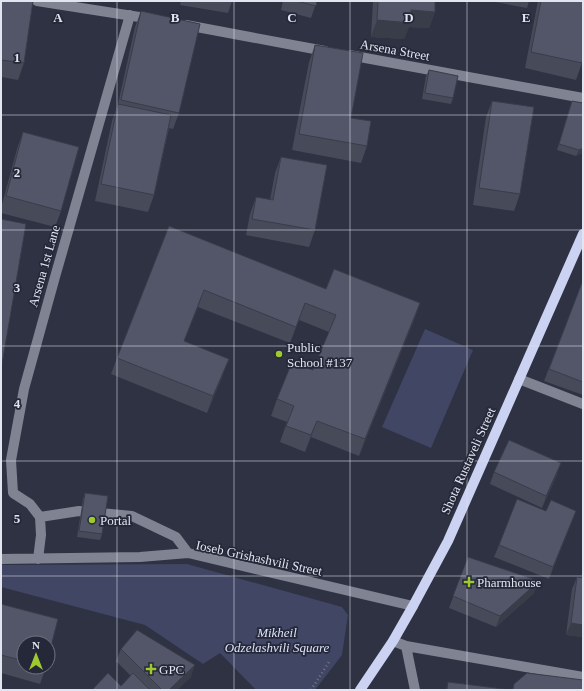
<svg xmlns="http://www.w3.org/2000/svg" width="584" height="691" font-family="Georgia,serif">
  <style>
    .green { fill: #404663 }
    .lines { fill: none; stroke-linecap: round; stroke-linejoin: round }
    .path { stroke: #747886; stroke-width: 2.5; stroke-dasharray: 1 3; stroke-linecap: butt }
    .minor { stroke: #7f8392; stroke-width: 10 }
    .major { stroke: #cbd2f2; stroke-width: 10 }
    .wall { fill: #474a59 }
    .shaded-wall { fill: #393c49 }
    .building { fill: #525668; stroke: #393c49 }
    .grid { fill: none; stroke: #e2e5f0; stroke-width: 1; stroke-opacity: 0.55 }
    .poi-dot { fill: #9eca2f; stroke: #242838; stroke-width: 1.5 }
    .labels { text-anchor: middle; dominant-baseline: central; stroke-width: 3.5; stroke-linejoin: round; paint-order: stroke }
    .street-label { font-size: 13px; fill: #e2e5f0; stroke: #242838 }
    .poi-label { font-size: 13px; fill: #e2e5f0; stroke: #242838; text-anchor: start }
    .park-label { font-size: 13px; font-style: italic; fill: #dde2fa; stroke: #242838 }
    .grid-label { font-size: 13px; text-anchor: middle; font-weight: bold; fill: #e2e5f0; stroke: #242838; stroke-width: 3.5; stroke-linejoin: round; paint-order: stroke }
  </style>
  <rect width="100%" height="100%" fill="#2e3242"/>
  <path class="green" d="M425,329L473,350L431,448L382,427Z
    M187,564L342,607L348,615L342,655L315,690H256L220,653L203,664L145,625L1,587V565Z"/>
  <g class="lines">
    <path class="path" d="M311,690L329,662"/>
    <path class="minor" d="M37,1L152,19
      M186,25L325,51
      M349,55L583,98
      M519,379L583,404
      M40,517L30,504L13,493L11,460L24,389L55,277L130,15
      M1,559L140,557L188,553L413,606
      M38,559L41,535L40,517L79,511L132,516L176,537L188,553
      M393,641L406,646L583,677
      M406,646L415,690"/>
    <path class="major" d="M360,690L393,641L413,606L448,541L583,234"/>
  </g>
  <path class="wall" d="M1,1L24,63L18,80L1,77Z
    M181,1H232L228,13L180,5Z
    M283,1H317L311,18L281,10Z
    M373,1H435V12L429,28L409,27L404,39L371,37Z
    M490,1H529L527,8Z
    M538,1H583L582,63L576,80L525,68Z
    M141,11L179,113L173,129L169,128L154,195L148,212L95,201L112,121L118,104L135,27Z
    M315,45L351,118L367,146L361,163L292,150L309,62Z
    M429,70L453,98L451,104L422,99L426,76Z
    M492,101L520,194L514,211L473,205L486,117Z
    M572,101L583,153L576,156L557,150Z
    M23,132L61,211L55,227L1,213V208L17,149Z
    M281,157L315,230L309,247L246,235L250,214L256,197L270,200L275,173Z
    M169,226L326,289L420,303L414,320L359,456L311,437L305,452L280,442L287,422L271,416L277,399L313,370L329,332L299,320L290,343L198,307L184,341L223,375L207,413L111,374L117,358Z
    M583,280V395L544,381Z
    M494,472L557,475L542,508L490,484Z
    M85,493L102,534L100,540L77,537L83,499Z
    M546,511H576L549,579L494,557L499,545Z
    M468,557L534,593L496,627L449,608Z
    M577,577L583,578V637L566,635L572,589Z
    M1,604L24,643V667H46L40,684L1,673Z
    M121,649L191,677L177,690H92L121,686L131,676L116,661Z
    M448,682L512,690L514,684L513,690H446Z"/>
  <path class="shaded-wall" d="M411,10L435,12L429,28L409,27L404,39L371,37L377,20Z
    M583,148V153L576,156L579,150Z
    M204,290L198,307L178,357L184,341Z
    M305,303L299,320L290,343Z
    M420,303L414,320L359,456L365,439Z
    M229,359L223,375L207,413L213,396Z
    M317,421L311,437L305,452L311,435Z
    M561,463L557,475L542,508L546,496Z
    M576,511L572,522L549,579L553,567Z
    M539,581L534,593L496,627L500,616Z
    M571,623L583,625V637L566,635Z
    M195,665L191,677L177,690H169Z"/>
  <path class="building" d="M1,1H33L24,63L1,60Z
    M296,1H317L316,6Z
    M378,1H435V12L411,10V23L377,20Z
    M541,1H583V57L582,63L531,52Z
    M141,11L200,24L179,113L121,100Z
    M315,45L363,53L351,118L371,121L367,146L299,134Z
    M429,70L458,76L453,98L425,93Z
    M492,101L534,107L520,194L479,188Z
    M572,101L583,103V148L579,150L559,144Z
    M118,104L171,115L154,195L101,184Z
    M23,132L79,147L61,211L6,196Z
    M281,157L327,165L315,230L252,219L256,197L273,200Z
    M1,219L26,224L1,370Z
    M169,226L326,289L334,269L420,303L365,439L317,421L311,435L286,426L294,406L277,399L292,362L313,370L336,315L305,303L296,327L204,290L184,341L229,359L213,396L117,358Z
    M583,280V382L549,369Z
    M509,440L561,463L546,496L494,472Z
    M85,493L108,496L102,534L79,531Z
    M517,499L546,511L551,500L576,511L553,567L499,545Z
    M468,557L539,581L500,616L453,596Z
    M577,577L583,578V625L571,623Z
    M1,604L58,619L48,658V643H24V661L1,655Z
    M137,630L195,665L169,690H162L121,649Z
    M108,673L121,686L133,673L150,690H92Z
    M527,673L583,680V690H513L514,684Z
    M448,682L512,690H447Z"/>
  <path class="grid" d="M117,1V690M234,1V690M350,1V690M467,1V690M1,115H583M1,230H583M1,346H583M1,461H583M1,576H583"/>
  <g class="poi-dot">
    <circle cx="279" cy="354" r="4"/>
    <circle cx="92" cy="520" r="4"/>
    <path d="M467 576h4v4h4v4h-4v4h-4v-4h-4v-4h4z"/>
    <path d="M149 663h4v4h4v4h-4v4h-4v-4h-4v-4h4z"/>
  </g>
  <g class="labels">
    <g class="street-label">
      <text transform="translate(395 50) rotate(10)">Arsena Street</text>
      <text transform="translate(44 266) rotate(-74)">Arsena 1st Lane</text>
      <text transform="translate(468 461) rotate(-66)">Shota Rustaveli Street</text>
      <text transform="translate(259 558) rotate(12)">Ioseb Grishashvili Street</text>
    </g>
    <g class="poi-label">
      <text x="287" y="347">Public<tspan x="287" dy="15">School #137</tspan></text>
      <text x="100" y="520">Portal</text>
      <text x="477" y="582">Pharmhouse</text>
      <text x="159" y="669">GPC</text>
    </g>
    <g class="park-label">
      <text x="277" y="632">Mikheil<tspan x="277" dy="15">Odzelashvili Square</tspan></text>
    </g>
  </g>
  <g class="grid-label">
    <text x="58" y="22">A</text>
    <text x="175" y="22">B</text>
    <text x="292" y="22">C</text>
    <text x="409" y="22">D</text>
    <text x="526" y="22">E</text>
    <text x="17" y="62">1</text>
    <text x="17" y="177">2</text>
    <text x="17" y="292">3</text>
    <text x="17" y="408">4</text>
    <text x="17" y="523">5</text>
  </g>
  <rect width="584" height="691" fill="none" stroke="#e2e5f0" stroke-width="4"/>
  <g transform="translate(36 655)"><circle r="19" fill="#242838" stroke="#707482"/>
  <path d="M0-3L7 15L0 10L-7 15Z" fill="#9eca2f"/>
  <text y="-6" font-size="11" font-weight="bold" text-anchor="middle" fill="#e2e5f0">N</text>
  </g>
</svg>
